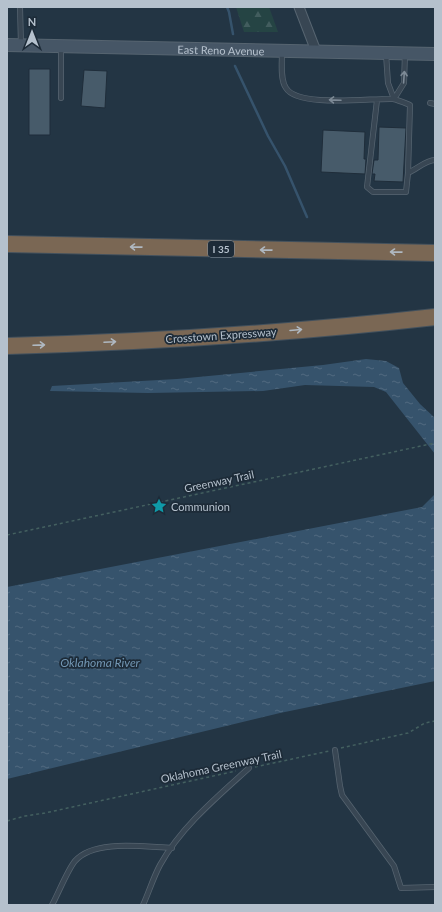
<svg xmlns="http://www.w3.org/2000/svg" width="442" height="912" font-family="Lato,sans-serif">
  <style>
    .forest { fill: url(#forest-firs) }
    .water { fill: url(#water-ripples) }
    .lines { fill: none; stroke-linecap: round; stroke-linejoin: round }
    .stream { stroke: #36536c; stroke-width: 2.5 }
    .building { fill: #475b6a; stroke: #1f2d3a }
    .lane-casing { stroke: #566470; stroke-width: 6 }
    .street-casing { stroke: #566470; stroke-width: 11 }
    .secondary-casing { stroke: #566470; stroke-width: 14 }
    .highway-casing { stroke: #43515d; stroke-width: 18 }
    .path { stroke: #446060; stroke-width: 1.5; stroke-dasharray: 3 3; stroke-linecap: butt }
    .lane { stroke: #384653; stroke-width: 4.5 }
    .street { stroke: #384653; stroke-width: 9 }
    .secondary { stroke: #465666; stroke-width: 12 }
    .highway { stroke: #7a6754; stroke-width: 16 }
    .oneway { stroke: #7d8a96 }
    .oneway2 { stroke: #afb8c1 }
    .labels { text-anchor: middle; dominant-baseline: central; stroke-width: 3.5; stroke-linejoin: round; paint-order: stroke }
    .shield { fill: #1d2b38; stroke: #8794a0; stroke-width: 1 }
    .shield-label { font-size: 10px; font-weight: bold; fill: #b5c1cd }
    .street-label { font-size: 11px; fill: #b5c1cd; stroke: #1d2b38 }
    .poi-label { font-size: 11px; fill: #b5c1cd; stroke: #1d2b38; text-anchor: start }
    .water-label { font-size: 12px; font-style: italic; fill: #7296b3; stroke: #1d2b38 }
  </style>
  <defs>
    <pattern id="forest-firs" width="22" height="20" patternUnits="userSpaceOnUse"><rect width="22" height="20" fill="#254444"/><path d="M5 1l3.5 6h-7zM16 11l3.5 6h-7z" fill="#425d5e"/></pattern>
    <pattern id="water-ripples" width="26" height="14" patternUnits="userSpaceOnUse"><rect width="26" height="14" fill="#36536c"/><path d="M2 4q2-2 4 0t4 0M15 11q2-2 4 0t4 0" fill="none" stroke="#516a80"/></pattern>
  </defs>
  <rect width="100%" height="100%" fill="#233544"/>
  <path class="forest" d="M236,7H269L278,32H244Z"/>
  <path class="water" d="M366,359L386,361L399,368L403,383L420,404L435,418V454L386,392L374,387L305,385L263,391L148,393L50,391L52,386L177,379L323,365Z
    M435,494V681L280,713L7,779V587L422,507Z"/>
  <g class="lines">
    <path class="stream" d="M227,7L229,12L233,34
      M235,66L268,136L285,166L307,217"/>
  </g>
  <path class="building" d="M29,69H50V135H29Z
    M84,70L107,71L105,108L81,106Z
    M379,127L406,128L403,182L374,181L375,174H372L374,160H378Z
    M323,130L365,132L364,159H366L365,174L321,172Z"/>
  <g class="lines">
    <g class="lane-casing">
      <path id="lane" d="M20,7L21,45
        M61,46V98
        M282,52C282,62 280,80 286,88C298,108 371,98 393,99C398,100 405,103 410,105L408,173
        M386,54L388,83L394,99
        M394,99L404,83L405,53
        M377,100L367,187L373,192H406L408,173C417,169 426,160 435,160
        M430,103L435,104
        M335,750L340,786L342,795L394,866L401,888L435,887
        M52,905C58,894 68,869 75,861C94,839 144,847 172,848
        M143,905C149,892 153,878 160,865C181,827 217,797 249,768"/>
    </g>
    <g class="street-casing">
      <path id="street" d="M299,7L316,51"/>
    </g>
    <g class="secondary-casing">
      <g id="secondary">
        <path id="s1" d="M7,45L435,54"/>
      </g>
    </g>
    <g class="highway-casing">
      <path id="highway" d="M7,244L435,253
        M7,346C150,342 293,333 435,317"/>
    </g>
    <path class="path" d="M7,535L435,443
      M341,748L408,733L425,723L435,721
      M255,767L329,751
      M7,821L25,816L45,813L236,771"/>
    <use href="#lane" class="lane"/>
    <use href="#street" class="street"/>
    <use href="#secondary" class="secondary"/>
    <use href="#highway" class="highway"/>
  </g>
  <defs><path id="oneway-shaft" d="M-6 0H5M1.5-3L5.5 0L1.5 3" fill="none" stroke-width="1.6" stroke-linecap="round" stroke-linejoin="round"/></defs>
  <g class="oneway">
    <use href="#oneway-shaft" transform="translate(404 77) rotate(-86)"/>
    <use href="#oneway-shaft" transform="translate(335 100) rotate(-178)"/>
  </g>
  <g class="oneway2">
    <use href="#oneway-shaft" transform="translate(136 247) rotate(-179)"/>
    <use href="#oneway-shaft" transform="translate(266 250) rotate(-179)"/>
    <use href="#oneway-shaft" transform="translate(396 252) rotate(-179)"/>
    <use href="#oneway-shaft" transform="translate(296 330) rotate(-5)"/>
    <use href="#oneway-shaft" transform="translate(110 342) rotate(-3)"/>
    <use href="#oneway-shaft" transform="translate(39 345) rotate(-2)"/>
  </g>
  <defs>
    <g id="sight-bare" transform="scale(1.2)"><path d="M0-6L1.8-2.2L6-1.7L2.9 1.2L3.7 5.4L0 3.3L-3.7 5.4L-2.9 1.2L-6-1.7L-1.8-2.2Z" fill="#0f9aa8" stroke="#1d2b38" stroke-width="2.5" paint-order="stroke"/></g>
  </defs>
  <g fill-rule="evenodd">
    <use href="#sight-bare" x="159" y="506"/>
  </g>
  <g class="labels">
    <rect class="shield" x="208" y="241" width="26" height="16" rx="3"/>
    <g class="shield-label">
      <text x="221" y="249">I 35</text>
    </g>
    <g class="street-label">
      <text stroke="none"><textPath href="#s1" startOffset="214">East Reno Avenue</textPath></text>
      <text transform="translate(221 335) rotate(-4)">Crosstown Expressway</text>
      <text transform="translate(219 481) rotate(-12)">Greenway Trail</text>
      <text transform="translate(221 766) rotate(-12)">Oklahoma Greenway Trail</text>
    </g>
    <g class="poi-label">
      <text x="171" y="506">Communion</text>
    </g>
    <g class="water-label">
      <text x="100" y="662">Oklahoma River</text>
    </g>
  </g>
  <rect width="442" height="912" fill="none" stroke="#b5c1cd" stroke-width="16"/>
  <g transform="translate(32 32)" stroke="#1d2b38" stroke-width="3" paint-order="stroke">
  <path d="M0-3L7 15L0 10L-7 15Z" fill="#b5c1cd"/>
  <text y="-6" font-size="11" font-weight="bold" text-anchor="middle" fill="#b5c1cd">N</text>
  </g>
</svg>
